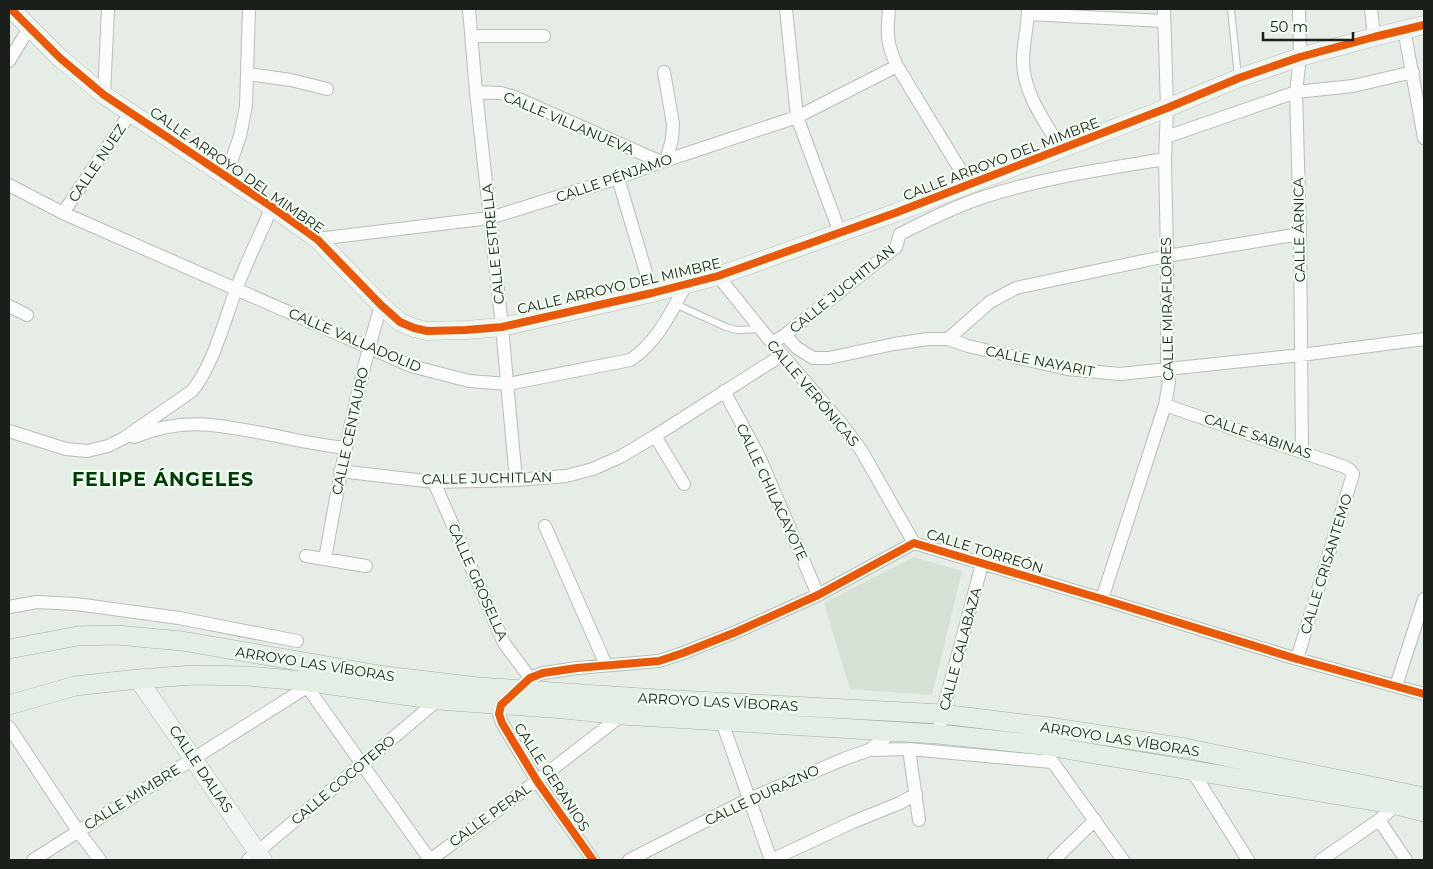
<svg xmlns="http://www.w3.org/2000/svg" width="1433" height="869" font-family="Montserrat,sans-serif">
  <style>
    .built { fill: #d5e1d5 }
    .lines { fill: none; stroke-linecap: round; stroke-linejoin: round }
    .lane-casing { stroke: #b9bdb9; stroke-width: 8 }
    .street-casing { stroke: #b9bdb9; stroke-width: 14 }
    .secondary-casing { stroke: #b9bdb9; stroke-width: 19 }
    .primary-casing { stroke: #a2b2a2; stroke-width: 20 }
    .lane { stroke: #fbfcfb; stroke-width: 6 }
    .street { stroke: #fbfcfb; stroke-width: 12 }
    .secondary { stroke: #f0f5f1; stroke-width: 18 }
    .primary { stroke: #e5eee5; stroke-width: 19 }
    .cycleway-casing { stroke: #f1fcf0; stroke-width: 11 }
    .cycleway { stroke: #e8590c; stroke-width: 8 }
    .labels { text-anchor: middle; dominant-baseline: central; stroke-width: 4.5; stroke-linejoin: round; paint-order: stroke }
    .street-label { font-size: 14px; fill: #1b1f1a; stroke: #f1fcf0 }
    .district-label { font-size: 19px; font-weight: bold; letter-spacing: 1px; fill: #003c06; stroke: #f1fcf0 }
  </style>
  <rect width="100%" height="100%" fill="#e6ece6"/>
  <path class="built" d="M914,557L962,571L932,695L850,689L824,603Z"/>
  <g class="lines">
    <g class="lane-casing">
      <path id="lane" d="M1231,9L1238,77
        M675,304L726,327L737,330L761,329"/>
    </g>
    <g class="street-casing">
      <path id="street" d="M469,9L476,92L502,327L516,480
        M786,9L797,117L840,233
        M889,9C887,34 886,42 897,66L969,184
        M1028,9C1028,26 1023,43 1023,60C1023,94 1045,121 1061,149
        M1299,9L1300,57L1296,92L1300,234L1302,451
        M1371,9L1374,37
        M1028,14L1164,21
        M1404,29L1424,138
        M472,36H544
        M9,61L29,28
        M664,72L673,124L672,139L666,161
        M248,74L291,80L327,89
        M476,92L501,93L514,97L661,162
        M104,95L108,9
        M1166,137L1296,92L1353,86L1413,72
        M226,176L240,136L246,106L249,9
        M618,178L652,293
        M9,185L63,213L411,366L469,381L508,384L630,360C657,343 671,312 686,285
        M63,213L131,112
        M317,239L490,218L618,178L661,162L797,117L897,66
        M718,276L772,343L839,421L861,450L914,543
        M9,306L27,315
        M785,335L797,348L813,358H829L894,344L928,339H948L968,346L1067,369L1120,374L1301,355L1424,339
        M948,339L990,302L1016,288L1167,256L1300,234
        M772,343L785,335L896,247L900,234C926,221 953,207 981,198C1040,178 1104,169 1165,159
        M724,391L759,456L818,595
        M1165,405L1345,467L1350,470L1353,474L1297,659
        M9,431L66,449L87,451L108,446L124,438L192,391C212,367 224,323 235,292C246,263 260,235 272,207
        M655,436L684,484
        M134,437C187,415 223,426 277,436C299,441 322,445 345,448
        M340,471L434,482L516,480L566,476L593,469L622,456L655,436L782,355
        M434,482L504,643L530,678
        M545,526L606,665
        M306,556L366,566
        M325,559C340,474 356,389 381,305
        M1102,599L1165,405L1169,382L1167,370V256L1165,159L1167,108L1164,9
        M9,607L37,602L76,604L179,618L297,641
        M303,681L430,860
        M1396,686L1424,599
        M722,722L771,860
        M9,727L78,831L100,860
        M938,734L942,714L982,564
        M909,749L919,820
        M869,750L909,749L1052,762
        M1049,757L1123,860
        M1191,769L1248,860
        M1379,820L1406,860
        M33,860L307,687
        M248,860L438,700
        M430,860L537,781L622,715
        M593,860L537,781L502,723L499,714L501,705L530,678L543,673L577,668L659,661L683,653L736,632L818,595L914,543L1102,599L1297,659L1424,694
        M629,860L749,799L844,759L869,750L894,731
        M771,860L853,822L900,803L916,794
        M1054,860L1095,820
        M1321,860L1379,820L1399,803"/>
    </g>
    <g class="secondary-casing">
      <path id="secondary" d="M11,9L60,58L104,95L272,207L317,239L381,305L400,322L414,328L427,331L466,330L502,327L652,293L718,276L895,213L1167,108L1239,78L1300,57L1374,37L1424,25
        M138,679L263,860"/>
    </g>
    <g class="primary-casing">
      <path id="primary" d="M9,649L78,636L116,635L182,641L385,676L478,687L657,699L942,714L1049,727L1185,748L1424,797
        M9,705L75,686L138,679L194,675L247,676L303,681L438,700L565,709L622,715L938,734L1042,745L1397,805L1424,812"/>
    </g>
    <use href="#lane" class="lane"/>
    <use href="#street" class="street"/>
    <use href="#secondary" class="secondary"/>
    <use href="#primary" class="primary"/>
    <g class="cycleway-casing">
      <path id="cycleway" d="M11,9L60,58L104,95L272,207L317,239L381,305L400,322L414,328L427,331L466,330L502,327L652,293L718,276L895,213L1167,108L1239,78L1300,57L1374,37L1424,25
        M593,860L537,781L502,723L499,714L501,705L530,678L543,673L577,668L659,661L683,653L736,632L818,595L914,543L1102,599L1297,659L1424,694"/>
    </g>
    <use href="#cycleway" class="cycleway"/>
  </g>
  <g class="labels">
    <g class="street-label">
      <text transform="translate(569 123) rotate(23)">CALLE VILLANUEVA</text>
      <text transform="translate(1001 159) rotate(-21)">CALLE ARROYO DEL MIMBRE</text>
      <text transform="translate(97 163) rotate(-56)">CALLE NUEZ</text>
      <text transform="translate(237 170) rotate(35)">CALLE ARROYO DEL MIMBRE</text>
      <text transform="translate(614 178) rotate(-19)">CALLE PÉNJAMO</text>
      <text transform="translate(1299 230) rotate(-91)">CALLE ÁRNICA</text>
      <text transform="translate(493 244) rotate(-96)">CALLE ESTRELLA</text>
      <text transform="translate(619 286) rotate(-13)">CALLE ARROYO DEL MIMBRE</text>
      <text transform="translate(842 289) rotate(-39)">CALLE JUCHITLAN</text>
      <text transform="translate(1167 309) rotate(-91)">CALLE MIRAFLORES</text>
      <text transform="translate(355 340) rotate(23)">CALLE VALLADOLID</text>
      <text transform="translate(1040 361) rotate(11)">CALLE NAYARIT</text>
      <text transform="translate(813 393) rotate(50)">CALLE VERÓNICAS</text>
      <text transform="translate(350 431) rotate(-78)">CALLE CENTAURO</text>
      <text transform="translate(1258 436) rotate(19)">CALLE SABINAS</text>
      <text transform="translate(487 478) rotate(-1)">CALLE JUCHITLAN</text>
      <text transform="translate(772 492) rotate(65)">CALLE CHILACAYOTE</text>
      <text transform="translate(985 551) rotate(17)">CALLE TORREÓN</text>
      <text transform="translate(1326 564) rotate(-73)">CALLE CRISANTEMO</text>
      <text transform="translate(478 582) rotate(66)">CALLE GROSELLA</text>
      <text transform="translate(960 649) rotate(-75)">CALLE CALABAZA</text>
      <text transform="translate(315 664) rotate(9)">ARROYO LAS VÍBORAS</text>
      <text transform="translate(718 702) rotate(3)">ARROYO LAS VÍBORAS</text>
      <text transform="translate(1120 739) rotate(9)">ARROYO LAS VÍBORAS</text>
      <text transform="translate(201 769) rotate(56)">CALLE DALIAS</text>
      <text transform="translate(552 777) rotate(57)">CALLE GERANIOS</text>
      <text transform="translate(343 780) rotate(-40)">CALLE COCOTERO</text>
      <text transform="translate(762 795) rotate(-25)">CALLE DURAZNO</text>
      <text transform="translate(132 797) rotate(-32)">CALLE MIMBRE</text>
      <text transform="translate(490 815) rotate(-36)">CALLE PERAL</text>
    </g>
    <g class="district-label">
      <text x="163" y="479">FELIPE ÁNGELES</text>
    </g>
  </g>
  <rect width="1433" height="869" fill="none" stroke="#1b1f1a" stroke-width="20"/>
  <path d="M1263 32v8h90v-8" fill="none" stroke="#1b1f1a" stroke-width="2.5"/>
  <text x="1270" y="32" font-size="15" fill="#1b1f1a" stroke="#f1fcf0" stroke-width="4" paint-order="stroke">50 m</text>
</svg>
